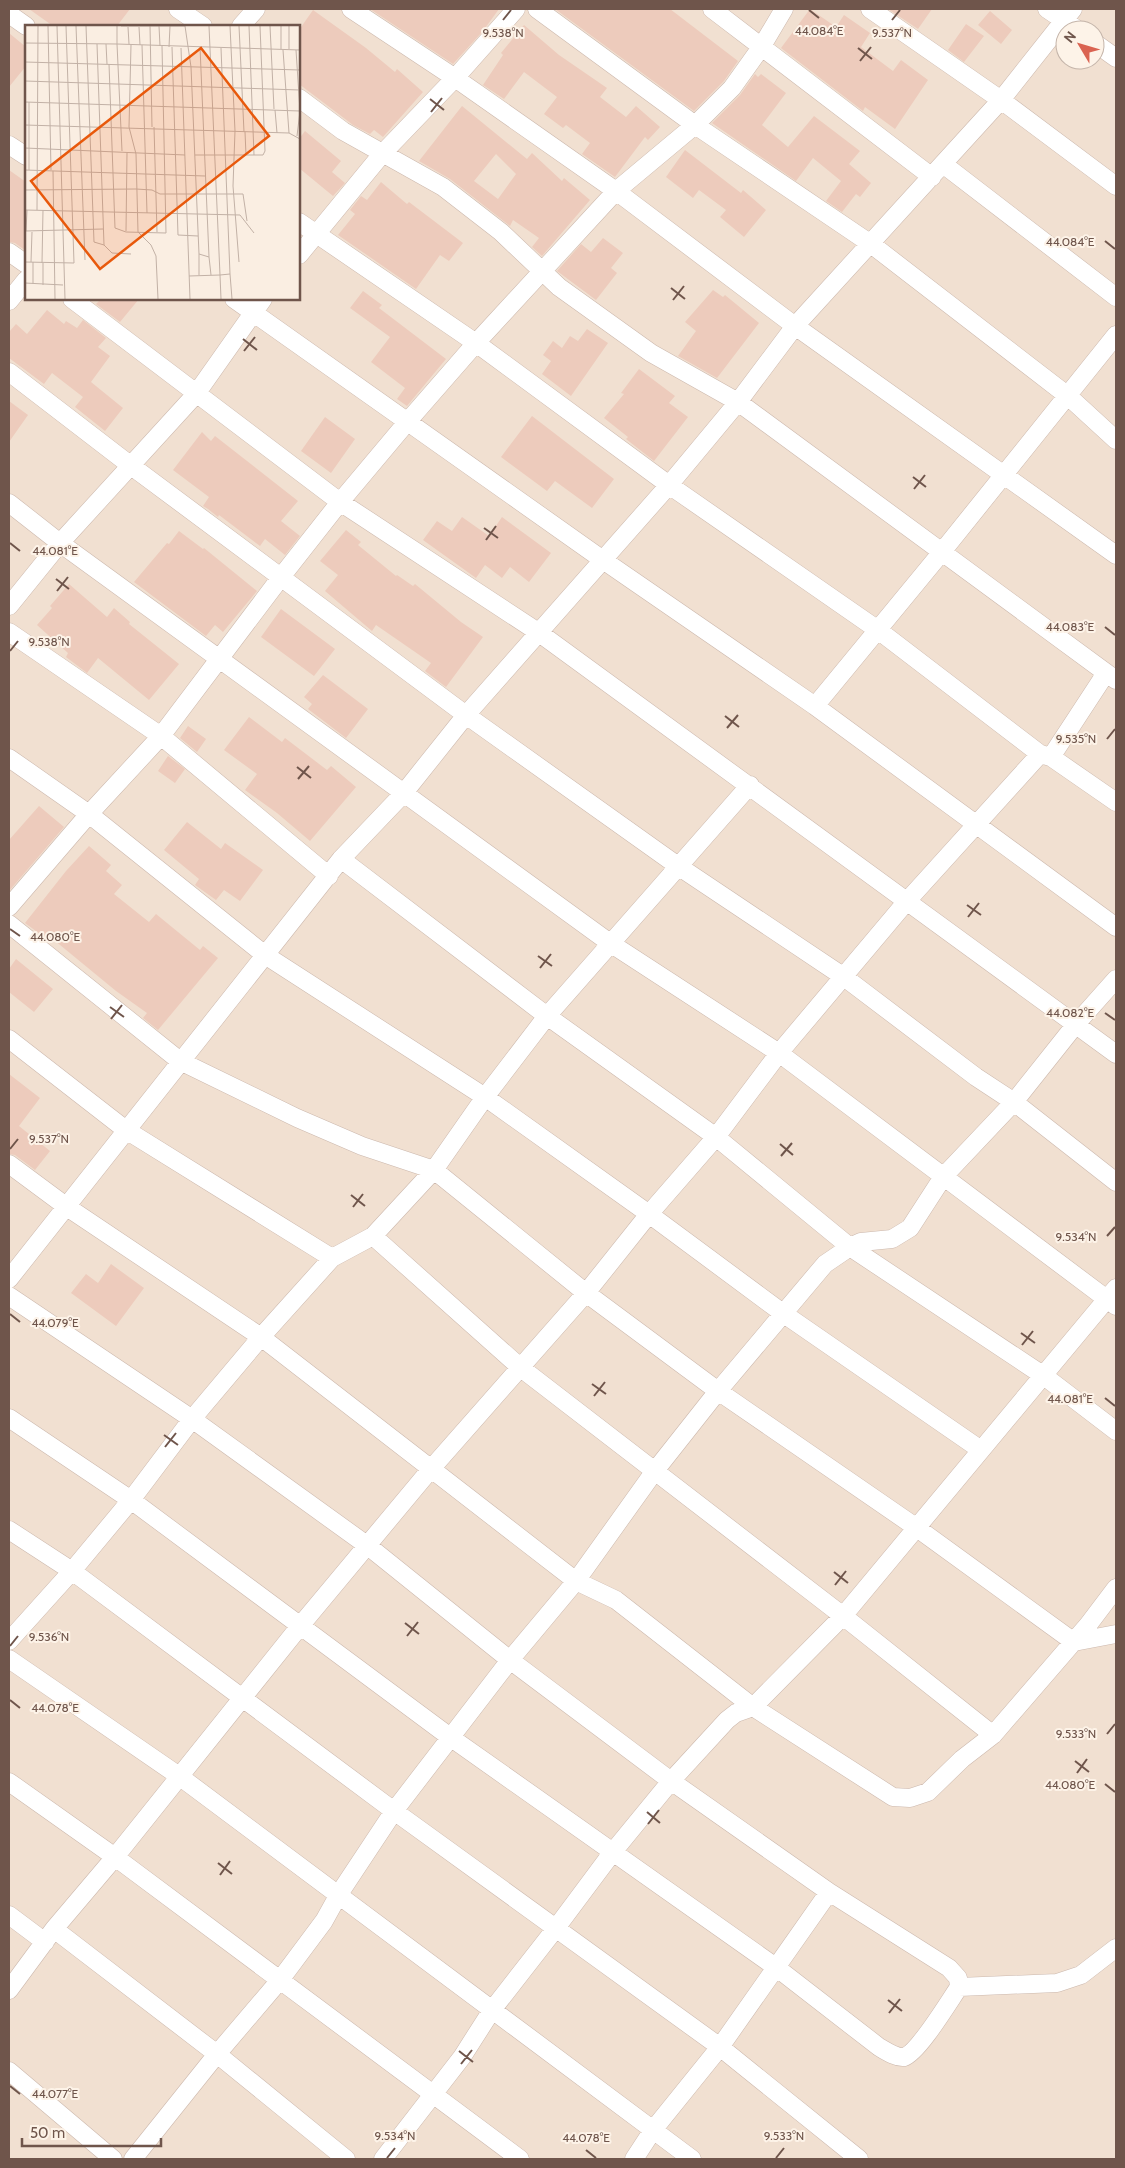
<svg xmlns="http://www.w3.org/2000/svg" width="1125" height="2168" font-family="Cabin,sans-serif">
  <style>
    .residential { fill: #f1e0d1; fill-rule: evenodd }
    .building { fill: #edcbbc; fill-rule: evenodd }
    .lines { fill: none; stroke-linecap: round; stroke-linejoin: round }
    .minor-casing { stroke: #ccb8ad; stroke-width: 19 }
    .minor { stroke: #fff; stroke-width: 18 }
    .ticks { fill: none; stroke: #6f554b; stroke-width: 2 }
    .inset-road { fill: none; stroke: #c2b1a6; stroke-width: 1 }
    .view { fill: #e8590c; fill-opacity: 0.15; stroke: #e8590c; stroke-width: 2.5 }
    .inset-edge { fill: none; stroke: #6f554b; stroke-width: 2.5 }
    .ticks-label { font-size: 12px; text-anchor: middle; fill: #6f554b; stroke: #fdf3e8; stroke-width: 4; stroke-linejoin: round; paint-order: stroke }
  </style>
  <rect width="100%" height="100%" fill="#faeee2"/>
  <path class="residential" d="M9,9H1116V2159H9ZM26,26H299V299H26ZM1065,30H1095V60H1065Z"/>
  <path class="building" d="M29,9H130L117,26H53Z
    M370,9H499L483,31L453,64Z
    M555,9H670L738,61L724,81L694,111Z
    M810,9L836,27L844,15L870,33L861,47L893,71L901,60L928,80L895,129L865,107L863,111L781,48Z
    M888,9H932L918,29Z
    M313,10L366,48L395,72L397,69L423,92L383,137L374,130L370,134L353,125L299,84V30Z
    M990,11L1012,30L1001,44L978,25Z
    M966,24L984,36L964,62L948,50Z
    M524,25L559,55L607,88L600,97L626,117L636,106L660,127L648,140L645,137L615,177L582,154L590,143L566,125L563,128L544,114L557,97L524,72L504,99L483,85L503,55L501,53Z
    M9,33L26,47V66L9,87Z
    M755,74L758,77L761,74L786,93L762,125L788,147L814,116L860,151L849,164L871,183L860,197L856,194L842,212L826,201L841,181L813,158L796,181L712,123L740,95Z
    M462,106L527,159L532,153L562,181L564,178L590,200L542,256L532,247L539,238L513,220L510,226L450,179L419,161ZM496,154L516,174L498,199L474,181Z
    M305,131L341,161L332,172L345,183L333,196L299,168V139Z
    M685,150L741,193L743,190L766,210L744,237L720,217L726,210L699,190L693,198L666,177Z
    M9,170L26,182V251L15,243L9,242Z
    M381,182L407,204L409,202L463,243L449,261L440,255L416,289L338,235L355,214L350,210L361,196L367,200Z
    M603,238L623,253L611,268L617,273L596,300L557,271L581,244L591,252Z
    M713,290L723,297L725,295L759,323L717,378L678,356L696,331L685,322Z
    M363,291L382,305L379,308L446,359L407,406L397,399L405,388L371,362L390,337L350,308Z
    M101,299H139L120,322L96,304Z
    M47,310L64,324L66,321L77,328L83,320L106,338L98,347L110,356L91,382L123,408L105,431L75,407L83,397L52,373L44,384L9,358V332L16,324L27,334Z
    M587,329L608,343L571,396L542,374L551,361L543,355L553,341L562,348L570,336L578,341Z
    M639,369L675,396L669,403L688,417L654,461L626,439L628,437L604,418L624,394L621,393Z
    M9,401L28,415L9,442Z
    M532,416L614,479L592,508L555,481L547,491L501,457Z
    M325,417L355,439L331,473L301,451Z
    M202,432L211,441L215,436L298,501L281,521L300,536L285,555L265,539L260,546L219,515L218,517L208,509L203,506L209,497L173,470Z
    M462,517L489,536L502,517L551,553L529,582L510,567L502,578L485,565L476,578L423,540L437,521L452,531Z
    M346,530L361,542L358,545L396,576L397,575L413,586L415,584L461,622L483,637L446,687L425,671L431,663L376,625L372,631L325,591L338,575L320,561Z
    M179,531L203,549L204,548L257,591L223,632L215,625L206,636L134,582L167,543L169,544Z
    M69,584L107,617L114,608L130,622L129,624L179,664L149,700L98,658L87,673L66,657L68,653L37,625L52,608L50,606Z
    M281,609L335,649L314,676L261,637Z
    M323,675L368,709L346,738L308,709L312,704L304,697Z
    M249,717L282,742L285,738L327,770L331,766L356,787L310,841L277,813L245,790L257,774L224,750Z
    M188,726L206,739L197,752L180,738Z
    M168,756L185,769L175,783L158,771Z
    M39,806L64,827L9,891V840Z
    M187,822L221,849L225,843L263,870L240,901L224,890L216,900L195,885L199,879L164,850Z
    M89,846L111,865L106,871L122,885L114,894L149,922L156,914L200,950L203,946L218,958L158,1030L143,1018L147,1013L116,991L54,940L52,943L25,923L66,871Z
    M16,959L53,989L34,1012L9,992V969Z
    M9,1074L40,1098L19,1126L50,1151L35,1170L15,1155L9,1154Z
    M111,1264L144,1288L116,1326L71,1293L86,1274L98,1283Z"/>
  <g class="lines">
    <g class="minor-casing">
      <path id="minor" d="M178,9L203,26
        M351,9L455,78L616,191L795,326L1116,555
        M537,9L695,125L871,244L1068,396L1116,440
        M712,9L932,177
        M870,9L1001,100L1116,186
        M1047,9L1078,30
        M9,14L26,26
        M241,26L256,9
        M1095,43L1116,58
        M299,98L343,131L443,187L501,232L559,287L651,353L738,402L1116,680
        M9,145L26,156
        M943,164L1116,297
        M299,222L476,343L669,485L878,630L1040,754L1051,757L1116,802
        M9,252L26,264
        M299,255L382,154L455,78L516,9
        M72,299L340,502L538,632L1116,1054
        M234,299L603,560L815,706L1116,927
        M9,301L26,280
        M9,372L130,465L466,715L678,866L844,977L976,1077L1014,1102L1116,1182
        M9,503L60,543L610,943L779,1053L1116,1306
        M9,606L60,543L196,394L263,299
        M9,632L161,736L329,876
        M815,706L941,553L1116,335
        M1051,757L1106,673
        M9,758L89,814L265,955L485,1097L649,1214L784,1314L981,1450
        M341,859L547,1016L716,1137L850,1247L1044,1376L1116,1431
        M9,907L89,814L161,736L281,577L340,502L408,421L476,343L616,191L695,125L732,88L762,46L784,9
        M9,924L180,1061L297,1118L362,1146L434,1170L586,1293L718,1391L917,1528L1074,1642L1116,1634
        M9,1039L126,1130L332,1258
        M9,1164L67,1207L261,1337L576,1581L616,1600L753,1707L893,1797L910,1798L928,1792L962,1759L993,1735L1088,1625L1116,1588
        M373,1236L521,1368L843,1616L993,1735
        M9,1279L341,859L403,794L466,715L669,485L738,402L795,326L1001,100L1073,9
        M9,1296L192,1419L368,1546L510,1660L671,1781L829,1892L949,1968L958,1978L959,1987C950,2000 918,2053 904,2057C896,2058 886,2051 879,2047L777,1968L450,1737L131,1500L9,1418
        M9,1530L72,1571L394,1811L720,2047L859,2159
        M9,1641L72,1571L131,1500L192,1419L261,1337L332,1258L373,1236L434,1170L485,1097L547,1016L750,785
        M9,1659L179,1776L692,2159
        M9,1782L115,1857L520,2159
        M9,1915L45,1942
        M54,1929L217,2054L346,2159
        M959,1987L1057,1983L1081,1975L1116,1948
        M9,1990L54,1929L115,1857L300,1626L430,1470L586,1293L649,1214L716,1137L779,1053L907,901L1040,754
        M9,2071L113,2159
        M133,2159L217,2054L280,1980L324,1921L339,1894L394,1811L510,1660L576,1581L654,1472L718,1391L825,1264L850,1247L861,1242L892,1239L910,1228L943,1177L1014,1102L1076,1024L1116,979
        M383,2159L462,2057L492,2010L556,1928L612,1853L671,1781L727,1720L736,1713L753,1707L843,1616L1116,1288
        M634,2159L653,2130L720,2047L829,1892"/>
    </g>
    <use href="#minor" class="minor"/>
  </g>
  <path class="ticks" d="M809,10L819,18M503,20L511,10M892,20L900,10M858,48L872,59M860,61L871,47M430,99L444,110M431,112L442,98M1105,241L1115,249M671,288L685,299M673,300L684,286M243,339L257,350M244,351L255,337M913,477L926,487M914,489L925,475M484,528L498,538M486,540L496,526M10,543L20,551M56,579L69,589M57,591L68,577M1105,627L1115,635M10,651L18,641M725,716L739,727M727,728L738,715M1107,739L1115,729M297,767L311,778M298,779L309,766M967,905L981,915M968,917L979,903M10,929L20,936M538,956L552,966M540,968L551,954M110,1007L124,1017M1105,1013L1115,1020M111,1019L122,1005M780,1144L793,1155M10,1149L18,1139M781,1156L792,1143M351,1195L365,1206M353,1207L363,1194M1107,1236L1115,1227M10,1314L20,1322M1021,1333L1035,1343M1022,1345L1033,1331M592,1384L606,1394M594,1396L605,1382M1105,1398L1115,1406M164,1435L178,1445M165,1447L176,1433M834,1572L848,1583M835,1585L846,1571M405,1623L419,1634M407,1636L418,1622M10,1646L18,1636M10,1700L20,1708M1107,1734L1115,1724M1075,1761L1089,1772M1077,1773L1087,1759M1105,1784L1115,1792M647,1812L660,1823M648,1824L659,1810M218,1863L232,1874M220,1875L230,1861M888,2000L902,2011M889,2013L900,1999M459,2051L473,2062M461,2064L472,2050M10,2086L20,2094M586,2150L596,2158M387,2158L395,2148M776,2158L784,2148"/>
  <g transform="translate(25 25)">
    <rect width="275" height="275" fill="#faeee2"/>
    <path class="inset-road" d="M23,1L26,145M32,1L40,274M51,1L60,235M61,1L69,217L79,220M96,1H160M125,1L127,102M134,1L135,21M160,1L166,42L174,229L184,232L186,250M184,1L195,250L205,249L196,23M205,1L210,106L208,161L214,237M214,1L219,107M245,1L249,84M256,1V24M103,2L104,19M114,2L115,20M0,18L92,19V1M72,19L79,220L87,228L106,229M81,19L82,39M106,20L104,102L111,129L113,207L126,220L131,231L133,274M117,20L122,188M144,22L145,1M147,22L153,210L173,211M175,22L184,232M156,23L165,274M264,24V1M258,25L264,108M271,25L275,86L272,111M0,37L275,45M84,39L90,203L101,207L141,208L137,21M0,56L275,65M0,77L275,86M4,77V145M250,85L252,108M0,100L264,108L275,114M129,102L132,207M220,107L221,130M0,123L160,130M97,126L92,19L275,25M170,130H229L224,1M229,130H238L240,126L235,1M0,145L180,151M28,146L30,274M0,165L111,164L127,165L135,169H218L222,196M0,185L215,190L229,208M12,185L13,1M0,206L78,204M1,206L2,185M101,206L102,128M174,229V250M0,237L49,238L41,1M6,237L7,207M17,238L18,185M205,249L207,274M164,251L195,250L196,274M0,258L38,260M8,259V237M18,260V238"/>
    <path class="view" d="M176,23L244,111L75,244L6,156Z"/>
    <rect width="275" height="275" class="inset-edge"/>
  </g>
  <g class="ticks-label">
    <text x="819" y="35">44.084°E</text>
    <text x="503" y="37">9.538°N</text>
    <text x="892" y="37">9.537°N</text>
    <text x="1070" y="246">44.084°E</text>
    <text x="55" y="555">44.081°E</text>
    <text x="1070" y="631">44.083°E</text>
    <text x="49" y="646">9.538°N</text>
    <text x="1076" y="743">9.535°N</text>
    <text x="55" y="941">44.080°E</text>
    <text x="1070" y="1017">44.082°E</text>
    <text x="49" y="1143">9.537°N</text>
    <text x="1076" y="1241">9.534°N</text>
    <text x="55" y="1327">44.079°E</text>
    <text x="1070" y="1403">44.081°E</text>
    <text x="49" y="1641">9.536°N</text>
    <text x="55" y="1712">44.078°E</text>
    <text x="1076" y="1738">9.533°N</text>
    <text x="1070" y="1789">44.080°E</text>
    <text x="55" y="2098">44.077°E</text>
    <text x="395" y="2140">9.534°N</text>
    <text x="784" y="2140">9.533°N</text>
    <text x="586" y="2142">44.078°E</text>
  </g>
  <rect width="1125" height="2168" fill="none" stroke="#6f554b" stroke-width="20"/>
  <g transform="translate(1080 45) rotate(308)"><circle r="24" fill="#fdf3e8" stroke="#c4b4a9"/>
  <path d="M0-4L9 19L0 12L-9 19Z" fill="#da6351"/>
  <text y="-8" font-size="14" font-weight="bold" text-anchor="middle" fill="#6f554b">N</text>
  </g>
  <path d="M22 2138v8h139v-8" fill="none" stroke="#6f554b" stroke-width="2.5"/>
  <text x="30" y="2138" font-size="15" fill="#6f554b" stroke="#fdf3e8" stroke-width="4" paint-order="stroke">50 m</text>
</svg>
